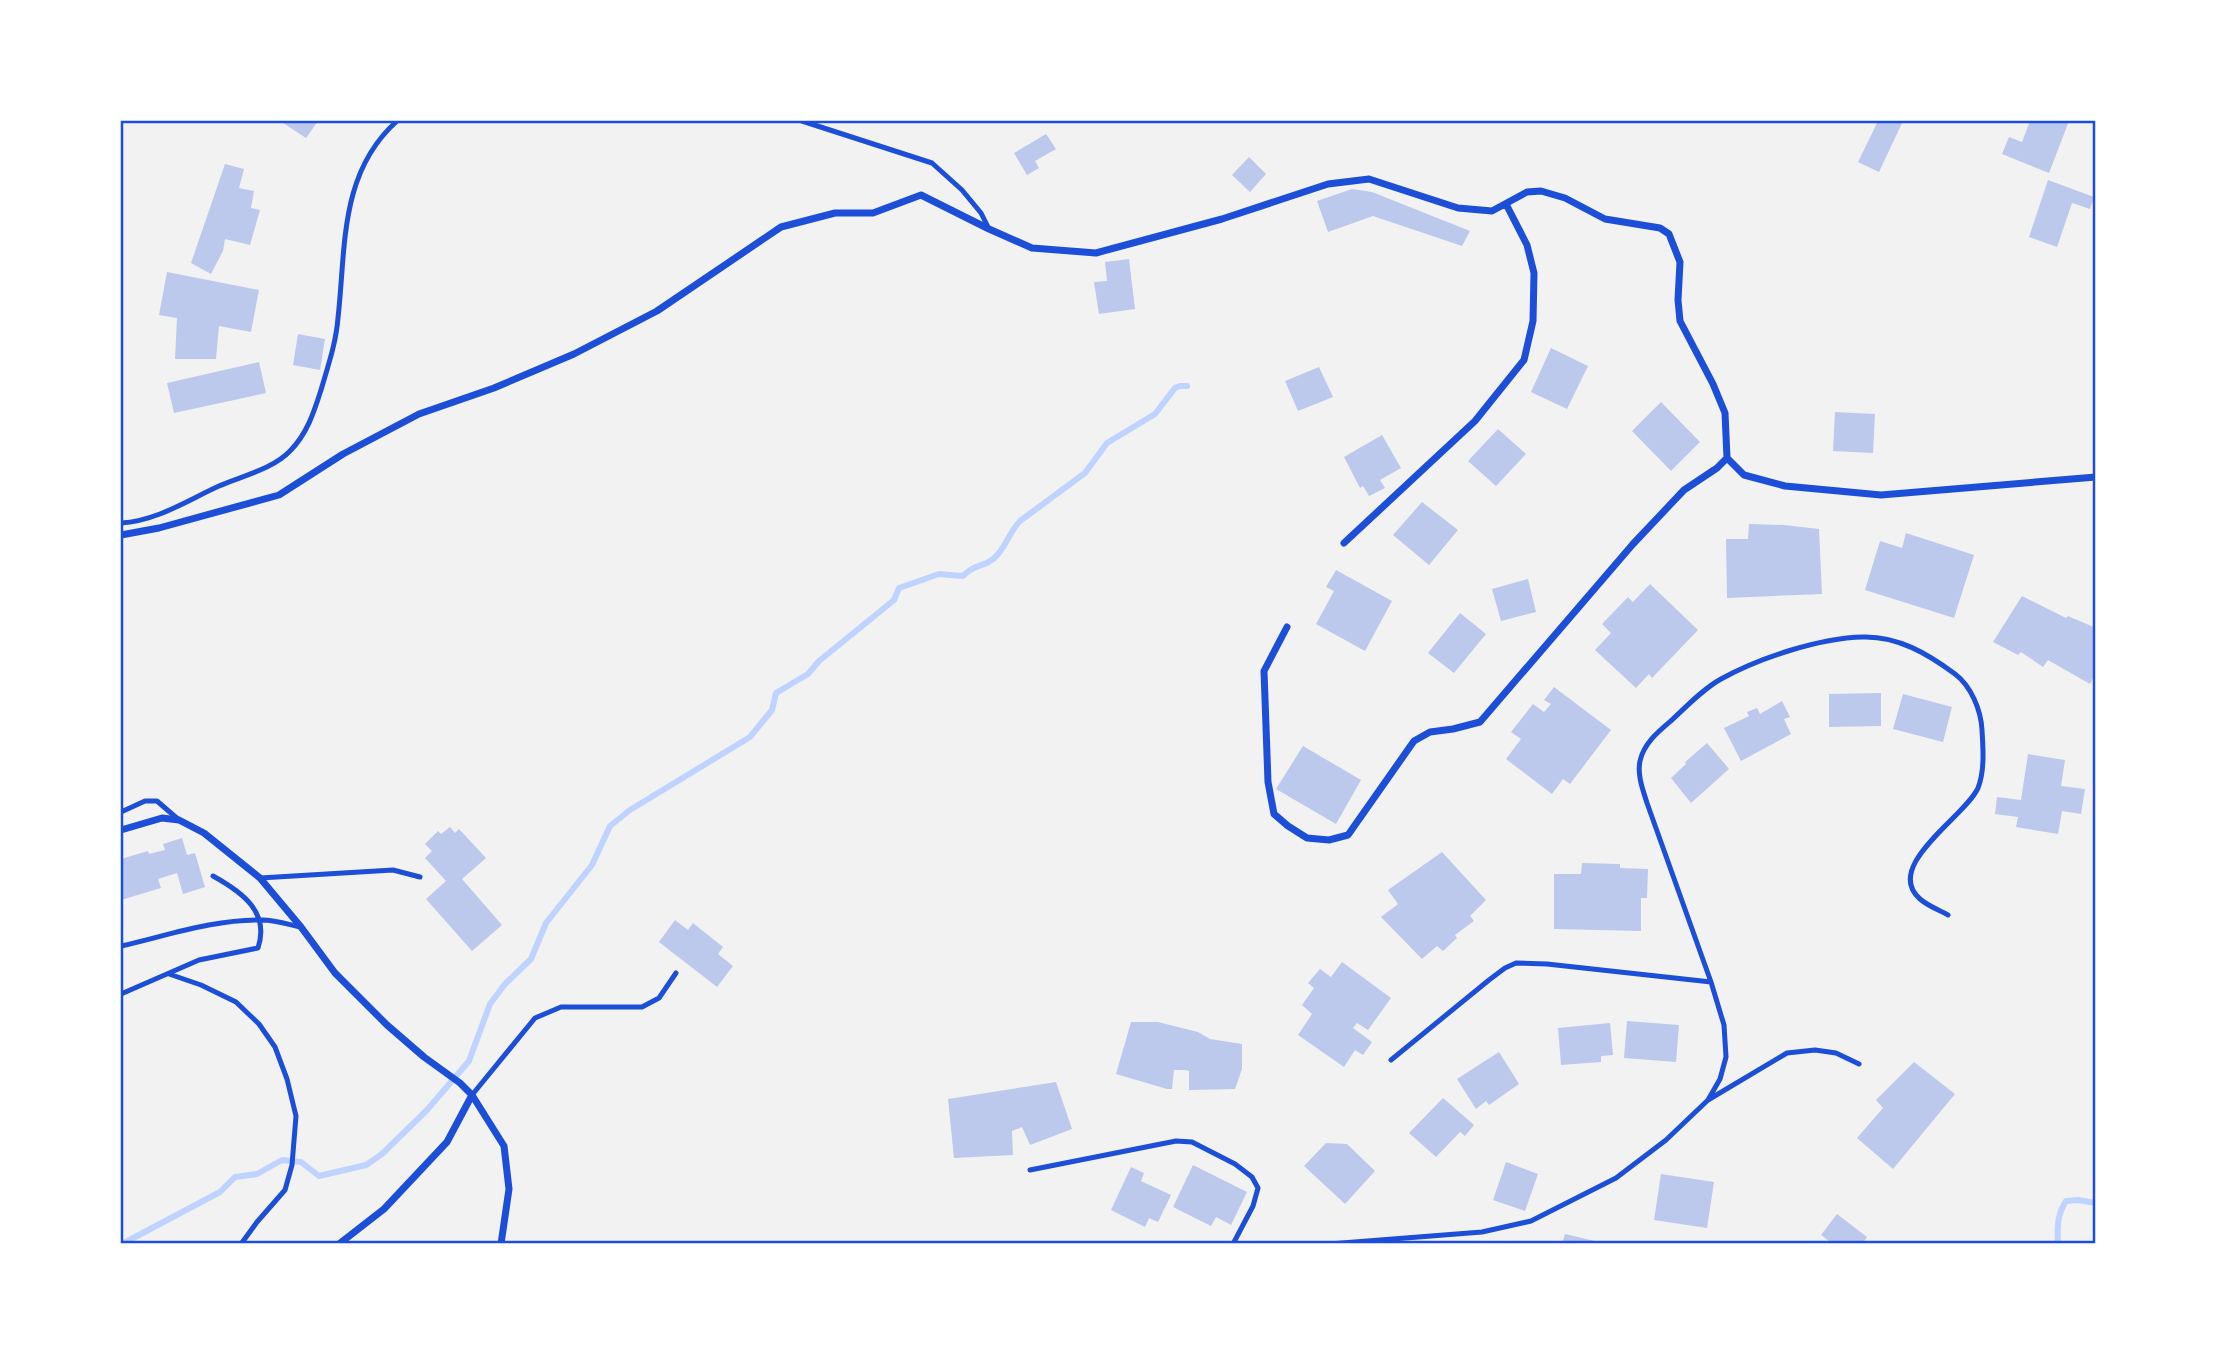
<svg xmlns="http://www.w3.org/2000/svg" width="2217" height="1365" font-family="'Roboto Serif',serif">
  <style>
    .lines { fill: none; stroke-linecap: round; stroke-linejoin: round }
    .stream { stroke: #bfd3fe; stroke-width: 6 }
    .building { fill: #bdc9ec }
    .service { stroke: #1d4ed8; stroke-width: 5 }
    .minor { stroke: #1d4ed8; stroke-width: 7 }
    .neatline { fill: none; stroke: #1d4ed8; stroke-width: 2.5 }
  </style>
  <rect width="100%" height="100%" fill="#f2f2f2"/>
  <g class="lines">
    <path class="stream" d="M122,1244L220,1192L235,1177L257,1174L282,1160L301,1162L319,1176L366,1165L382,1154L427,1110L469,1061L490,1004L505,984L531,959L546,923L592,865L610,826L630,810L750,737L772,710L776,693L808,674L819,661L894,600L899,588L939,574L963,576C976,563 982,568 993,559C1006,549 1008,533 1020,521L1085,473L1107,443L1155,414L1175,388L1180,386H1187
      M2058,1244C2057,1228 2057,1215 2066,1201L2078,1200L2096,1203"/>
  </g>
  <path class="building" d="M280,121H318L306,138Z
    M1878,121H1903L1879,172L1858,162Z
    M2030,121H2069L2049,173L2002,154L2009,137L2022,142Z
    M1046,134L1056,149L1035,161L1039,168L1027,175L1014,153Z
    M1249,157L1266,174L1250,192L1232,175Z
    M225,164L244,169L239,188L254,191L251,208L260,210L250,245L225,239L223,251L211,274L191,263Z
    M2048,180L2094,197L2090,209L2072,203L2057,247L2029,237Z
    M1352,189L1372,192L1470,231L1462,246L1373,216L1328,232L1317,201Z
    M1129,259L1135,309L1099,314L1094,282L1107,281L1105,262Z
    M167,272L259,290L251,332L219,326L216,359H175L177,318L159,315Z
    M298,334L325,339L320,370L293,365Z
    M1551,348L1588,366L1567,409L1531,392Z
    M259,362L266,393L174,413L167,383Z
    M1319,367L1333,397L1298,411L1285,381Z
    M1661,402L1700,442L1671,471L1632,431Z
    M1835,412L1875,414L1873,453L1833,451Z
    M1498,429L1526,454L1496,486L1468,461Z
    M1382,435L1401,468L1380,480L1385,488L1369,496L1363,486L1360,488L1344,457Z
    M1422,502L1458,530L1429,565L1393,535Z
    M1749,524L1784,525L1819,529L1822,594L1727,598L1726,539H1748Z
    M1906,533L1974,555L1954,618L1865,590L1880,541L1902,548Z
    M1336,570L1392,601L1365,651L1316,624L1334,591L1326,587Z
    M1528,579L1536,612L1501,621L1492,589Z
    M1650,584L1698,630L1652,678L1649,674L1636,688L1595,650L1611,633L1602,624L1628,597L1633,602Z
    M2022,596L2066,618L2068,616L2096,628V672L2090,684L2048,660L2043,667L2021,652L2018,655L1993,642Z
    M1460,613L1486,634L1454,673L1428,653Z
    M1554,687L1611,730L1570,784L1563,779L1552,794L1506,759L1521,739L1511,732L1533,704L1544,712L1551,704L1544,700Z
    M1881,693V726L1829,727V694Z
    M1903,694L1952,707L1943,742L1893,729Z
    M1782,701L1790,717L1784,719L1791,734L1741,761L1724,728L1749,716L1747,712L1757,708L1760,714Z
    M1707,743L1729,769L1691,803L1671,778L1686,764L1685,762Z
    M1303,746L1361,780L1336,824L1276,789Z
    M2028,754L2065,760L2061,786L2085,789L2081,814L2062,811L2058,834L2016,827L2018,817L1995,814L1997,797L2021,800Z
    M450,827L455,833L459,829L486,858L462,879L502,925L472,951L426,899L446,881L425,858L432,851L425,844L438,831L441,834Z
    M182,838L187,855L195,853L205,887L183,894L177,873L158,879L161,888L121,900V859L148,851L149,854L165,850L163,844Z
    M1442,852L1486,900L1470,916L1474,921L1455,935L1457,938L1443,951L1437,946L1422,959L1381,917L1398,904L1388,890Z
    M1582,863L1620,864V868L1648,869L1647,898H1641V931L1554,929V874H1581Z
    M675,920L688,930L693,923L723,947L718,954L733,966L717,987L659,942Z
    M1342,962L1391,998L1368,1030L1357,1023L1353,1028L1372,1042L1363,1055L1355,1050L1344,1067L1298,1035L1312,1014L1302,1005L1314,988L1308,983L1320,969L1331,977Z
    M1627,1021L1679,1025L1676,1062L1624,1058Z
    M1131,1022H1158L1198,1032L1210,1039L1242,1044V1069L1235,1089L1189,1090V1071L1185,1070H1174L1172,1089H1167L1116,1074Z
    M1610,1023L1613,1055L1601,1056V1062L1561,1065L1558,1028Z
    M1499,1052L1519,1084L1489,1105L1486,1101L1476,1109L1457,1079Z
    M1914,1062L1955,1094L1893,1169L1857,1138L1883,1108L1876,1100Z
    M1056,1082L1072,1129L1030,1145L1022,1127L1012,1131L1013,1155L954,1158L948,1099Z
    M1443,1098L1474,1125L1465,1136L1460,1132L1436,1157L1409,1133Z
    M1326,1143L1347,1144L1375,1171L1345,1204L1304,1166Z
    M1506,1162L1538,1174L1525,1211L1493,1200Z
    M1193,1165L1247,1192L1231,1225L1216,1217L1211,1226L1173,1207Z
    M1131,1167L1144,1173L1141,1181L1171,1195L1158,1222L1149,1218L1145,1227L1111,1210Z
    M1661,1174L1714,1182L1707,1228L1654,1220Z
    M1837,1214L1867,1237L1862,1244H1833L1821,1235Z
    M1565,1234L1603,1243V1244H1562Z"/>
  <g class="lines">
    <path class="service" d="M802,121L932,163L962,190L981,213L989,229
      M121,523C157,521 188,500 219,486C242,476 273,469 290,451C307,434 314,412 321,390C328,366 336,343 338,318C346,247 339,173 397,121
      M121,812L145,801H157L179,820
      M260,878L393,870L420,877
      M121,946C166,936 214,919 262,920C275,920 287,924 300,927
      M169,974L201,985L236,1002L259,1024L275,1047L287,1079L296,1116L292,1165L285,1190L257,1222L241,1244
      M121,994L199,960L258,948C270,912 242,892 213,876
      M1391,1060L1489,980L1505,968L1516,963L1547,964L1711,982
      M472,1095L535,1018L561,1007H642L659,998L676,973
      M1708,1100L1787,1053L1815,1050L1836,1053L1859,1064
      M1030,1170L1176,1141L1192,1142L1235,1164L1252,1177L1258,1188L1253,1206L1233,1244
      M1329,1244L1482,1232L1531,1221L1616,1178L1666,1140L1708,1100L1720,1079L1726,1057L1724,1025L1711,982L1647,803C1643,790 1637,775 1640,761C1644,743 1659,731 1672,720C1687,706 1703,689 1721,679C1759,658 1819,638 1863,637C1898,636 1928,654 1955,674C1971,686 1981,710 1982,730C1983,748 1985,770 1978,788C1966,816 1882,866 1920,899C1928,906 1939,910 1948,915"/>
    <path class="minor" d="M121,535L159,528L279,495L343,454L419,414L494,388L574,354L657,311L781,227L835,213H873L921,195L989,229L1032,248L1096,253L1222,219L1328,184L1369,179L1458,208L1492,211L1527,192L1541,191L1565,198L1605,219L1660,228L1669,234L1680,262L1678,300L1680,321L1713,384L1725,413L1727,458L1744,475L1785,486L1881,495L2096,477
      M1344,543L1475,421L1524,360L1533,321L1534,273L1527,245L1506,204
      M1287,627L1264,671L1268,782L1274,814L1288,826L1307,838L1329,840L1348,835L1414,741L1430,732L1453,729L1480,722L1633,544L1684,490L1717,468L1727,458
      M121,830L162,818L179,820L204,833L260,878L301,927L335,973L387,1025L424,1057L460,1083L472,1095L504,1146L509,1189L501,1244
      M339,1244L384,1209L447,1142L472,1095"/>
  </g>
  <rect width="2217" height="1365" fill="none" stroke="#ffffff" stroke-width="245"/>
  <rect x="122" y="122" width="1972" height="1120" class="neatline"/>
</svg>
